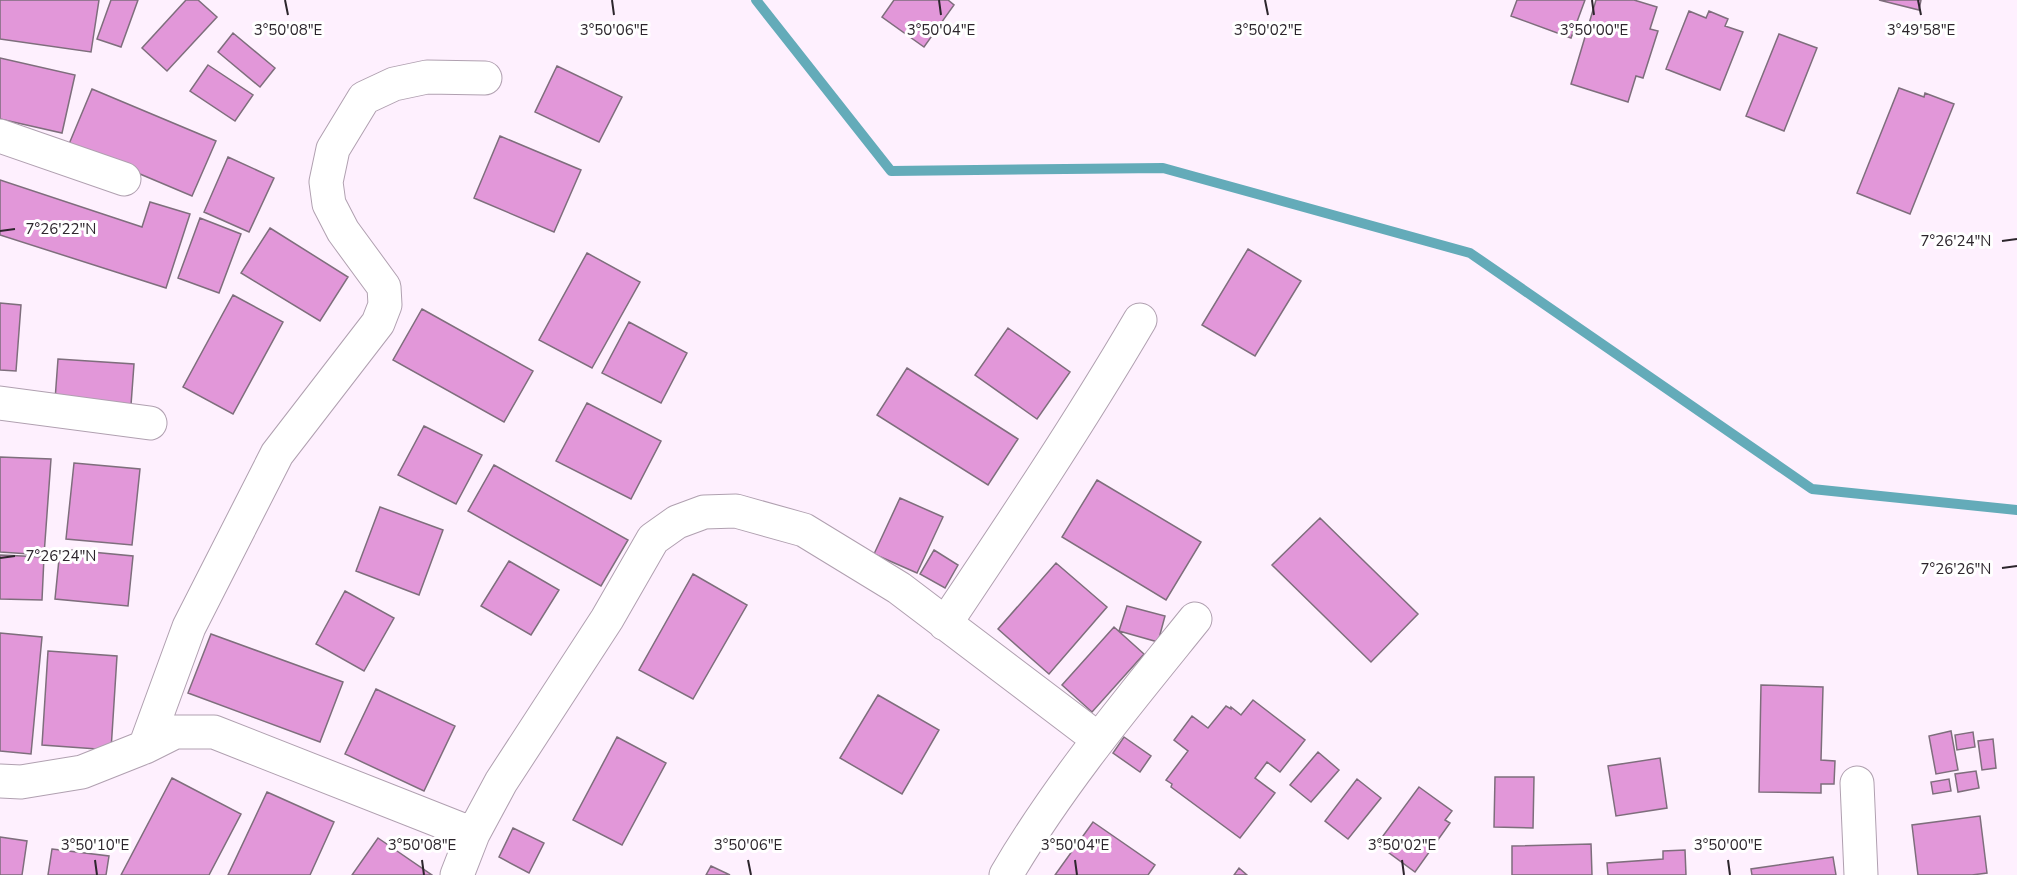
<svg xmlns="http://www.w3.org/2000/svg" width="2017" height="875" font-family="'Nunito Sans',sans-serif">
  <style>
    .lines { fill: none; stroke-linecap: round; stroke-linejoin: round }
    .stream { stroke: #64abb9; stroke-width: 10 }
    .building { fill: #e297d9; stroke: #7e6e7c; stroke-width: 1.5 }
    .minor-casing { stroke: #b0a0b0; stroke-width: 35 }
    .minor { stroke: #fff; stroke-width: 33 }
    .ticks { fill: none; stroke: #2c252c; stroke-width: 2 }
    .ticks-label { font-size: 15px; text-anchor: middle; fill: #2c252c; stroke: #fff; stroke-width: 6; stroke-linejoin: round; paint-order: stroke }
  </style>
  <rect width="100%" height="100%" fill="#fef0fe"/>
  <g class="lines">
    <path class="stream" d="M756,0L891,171L1163,168L1470,253L1812,489L2017,510"/>
  </g>
  <path class="building" d="M0,0H99L91,52L0,39Z
    M111,0H138L121,47L97,39Z
    M186,0H198L217,17L167,71L142,48Z
    M894,0H948L954,5L924,47L882,17Z
    M1517,0H1585L1571,38L1511,16Z
    M1596,0H1634L1657,7L1650,29L1658,31L1643,78L1636,76L1628,102L1571,84Z
    M1879,0H1921L1919,10Z
    M1689,11L1706,18L1709,11L1728,19L1725,26L1743,32L1720,90L1666,69Z
    M233,33L275,68L260,87L218,52Z
    M1779,34L1817,48L1784,131L1746,116Z
    M0,58L75,75L62,133L0,119Z
    M208,65L253,95L235,121L190,91Z
    M557,66L622,97L599,142L535,112Z
    M1899,88L1924,97L1925,93L1954,104L1910,214L1857,193Z
    M92,89L216,141L192,196L69,144Z
    M500,136L581,170L554,232L474,198Z
    M228,157L274,178L249,232L204,212Z
    M0,180L142,227L150,202L190,214L166,288L0,235Z
    M200,218L241,234L219,293L178,278Z
    M270,228L348,277L320,321L241,273Z
    M1248,249L1301,281L1255,356L1202,325Z
    M587,253L640,282L592,368L539,340Z
    M233,295L283,322L233,414L183,387Z
    M0,303L21,305L16,371L0,370Z
    M422,309L533,371L504,422L393,360Z
    M629,322L687,353L661,403L602,373Z
    M1008,328L1070,372L1037,419L975,375Z
    M58,359L134,364L131,405L55,400Z
    M907,368L1018,439L988,485L877,415Z
    M587,403L661,441L631,499L556,461Z
    M424,426L482,455L456,504L398,475Z
    M0,457L51,459L44,555L0,552Z
    M74,463L140,469L132,545L66,539Z
    M494,465L628,540L601,586L468,511Z
    M1097,480L1201,542L1166,600L1062,537Z
    M900,498L943,517L917,573L874,554Z
    M380,507L443,530L419,595L356,571Z
    M1320,518L1418,614L1371,662L1272,565Z
    M60,549L133,556L128,606L55,599Z
    M934,550L958,565L945,588L920,574Z
    M0,555L44,557L42,600L0,599Z
    M509,561L559,590L531,635L481,606Z
    M1056,563L1107,607L1049,674L998,629Z
    M693,574L747,605L693,699L639,670Z
    M345,591L394,618L364,671L316,644Z
    M1127,606L1165,616L1158,642L1119,631Z
    M1114,627L1144,654L1092,712L1062,685Z
    M0,633L42,637L31,754L0,751Z
    M211,634L343,682L320,742L188,693Z
    M48,651L117,656L111,750L42,745Z
    M1761,685L1823,687L1821,760L1835,761L1834,784H1821V793L1759,792Z
    M376,689L455,726L424,791L345,754Z
    M878,695L939,730L902,794L840,758Z
    M1253,700L1305,740L1280,772L1267,762L1255,778L1275,793L1240,838L1171,787L1172,784L1166,780L1188,751L1174,740L1192,716L1208,728L1226,706L1231,709V707L1241,715Z
    M1951,731L1958,770L1936,774L1929,736Z
    M1973,732L1975,747L1957,750L1955,735Z
    M617,737L666,763L622,845L573,820Z
    M1124,737L1151,756L1140,772L1113,753Z
    M1993,739L1996,768L1982,770L1978,741Z
    M1318,752L1339,770L1311,802L1290,785Z
    M1660,758L1667,808L1616,816L1608,766Z
    M1976,771L1979,788L1958,792L1955,774Z
    M1495,777H1534L1533,828L1494,827Z
    M172,778L241,814L209,875H121Z
    M1357,779L1381,798L1348,839L1325,821Z
    M1949,779L1951,791L1933,794L1931,782Z
    M1419,787L1452,811L1445,820L1450,823L1415,872L1377,844Z
    M267,792L334,822L310,875H228Z
    M1980,816L1987,873L1972,875H1918L1912,825Z
    M1093,822L1155,865L1148,875H1055Z
    M513,828L544,843L529,873L499,857Z
    M0,837L27,841L22,875H0Z
    M378,838L432,875H352Z
    M1591,844L1592,875H1512V846Z
    M52,849L109,856L106,875H48Z
    M1685,850L1686,875H1608L1607,863L1663,859V851Z
    M1833,857L1836,875H1752L1751,869Z
    M711,866L730,875H706Z
    M1239,868L1247,875H1234Z"/>
  <g class="lines">
    <g class="minor-casing">
      <path id="minor" d="M0,136L124,179
        M0,403L150,423
        M945,624C1012,524 1079,424 1140,320
        M145,747L189,627L277,454L378,323L385,305L384,287L343,231L329,204L326,182L333,149L364,98L394,84L427,77L485,78
        M0,781L21,782L82,772L145,747L175,732H214L473,834
        M1857,783L1861,875
        M457,875L473,834L501,782L607,619L653,539L677,522L704,512L736,511L804,530L899,588L1098,739
        M1006,875C1060,783 1128,702 1195,619"/>
    </g>
    <use href="#minor" class="minor"/>
  </g>
  <path class="ticks" d="M285,0L288,15M612,0L614,15M939,0L941,15M1265,0L1268,15M1592,0L1594,15M1918,0L1921,15M0,231L15,229M2002,241L2017,239M0,558L15,556M2002,568L2017,566M95,860L97,875M422,860L424,875M748,860L751,875M1075,860L1077,875M1402,860L1404,875M1728,860L1730,875"/>
  <g class="ticks-label">
    <text x="288" y="35">3°50'08"E</text>
    <text x="614" y="35">3°50'06"E</text>
    <text x="941" y="35">3°50'04"E</text>
    <text x="1268" y="35">3°50'02"E</text>
    <text x="1594" y="35">3°50'00"E</text>
    <text x="1921" y="35">3°49'58"E</text>
    <text x="61" y="234">7°26'22"N</text>
    <text x="1956" y="246">7°26'24"N</text>
    <text x="61" y="561">7°26'24"N</text>
    <text x="1956" y="574">7°26'26"N</text>
    <text x="95" y="850">3°50'10"E</text>
    <text x="422" y="850">3°50'08"E</text>
    <text x="748" y="850">3°50'06"E</text>
    <text x="1075" y="850">3°50'04"E</text>
    <text x="1402" y="850">3°50'02"E</text>
    <text x="1728" y="850">3°50'00"E</text>
  </g>
</svg>
